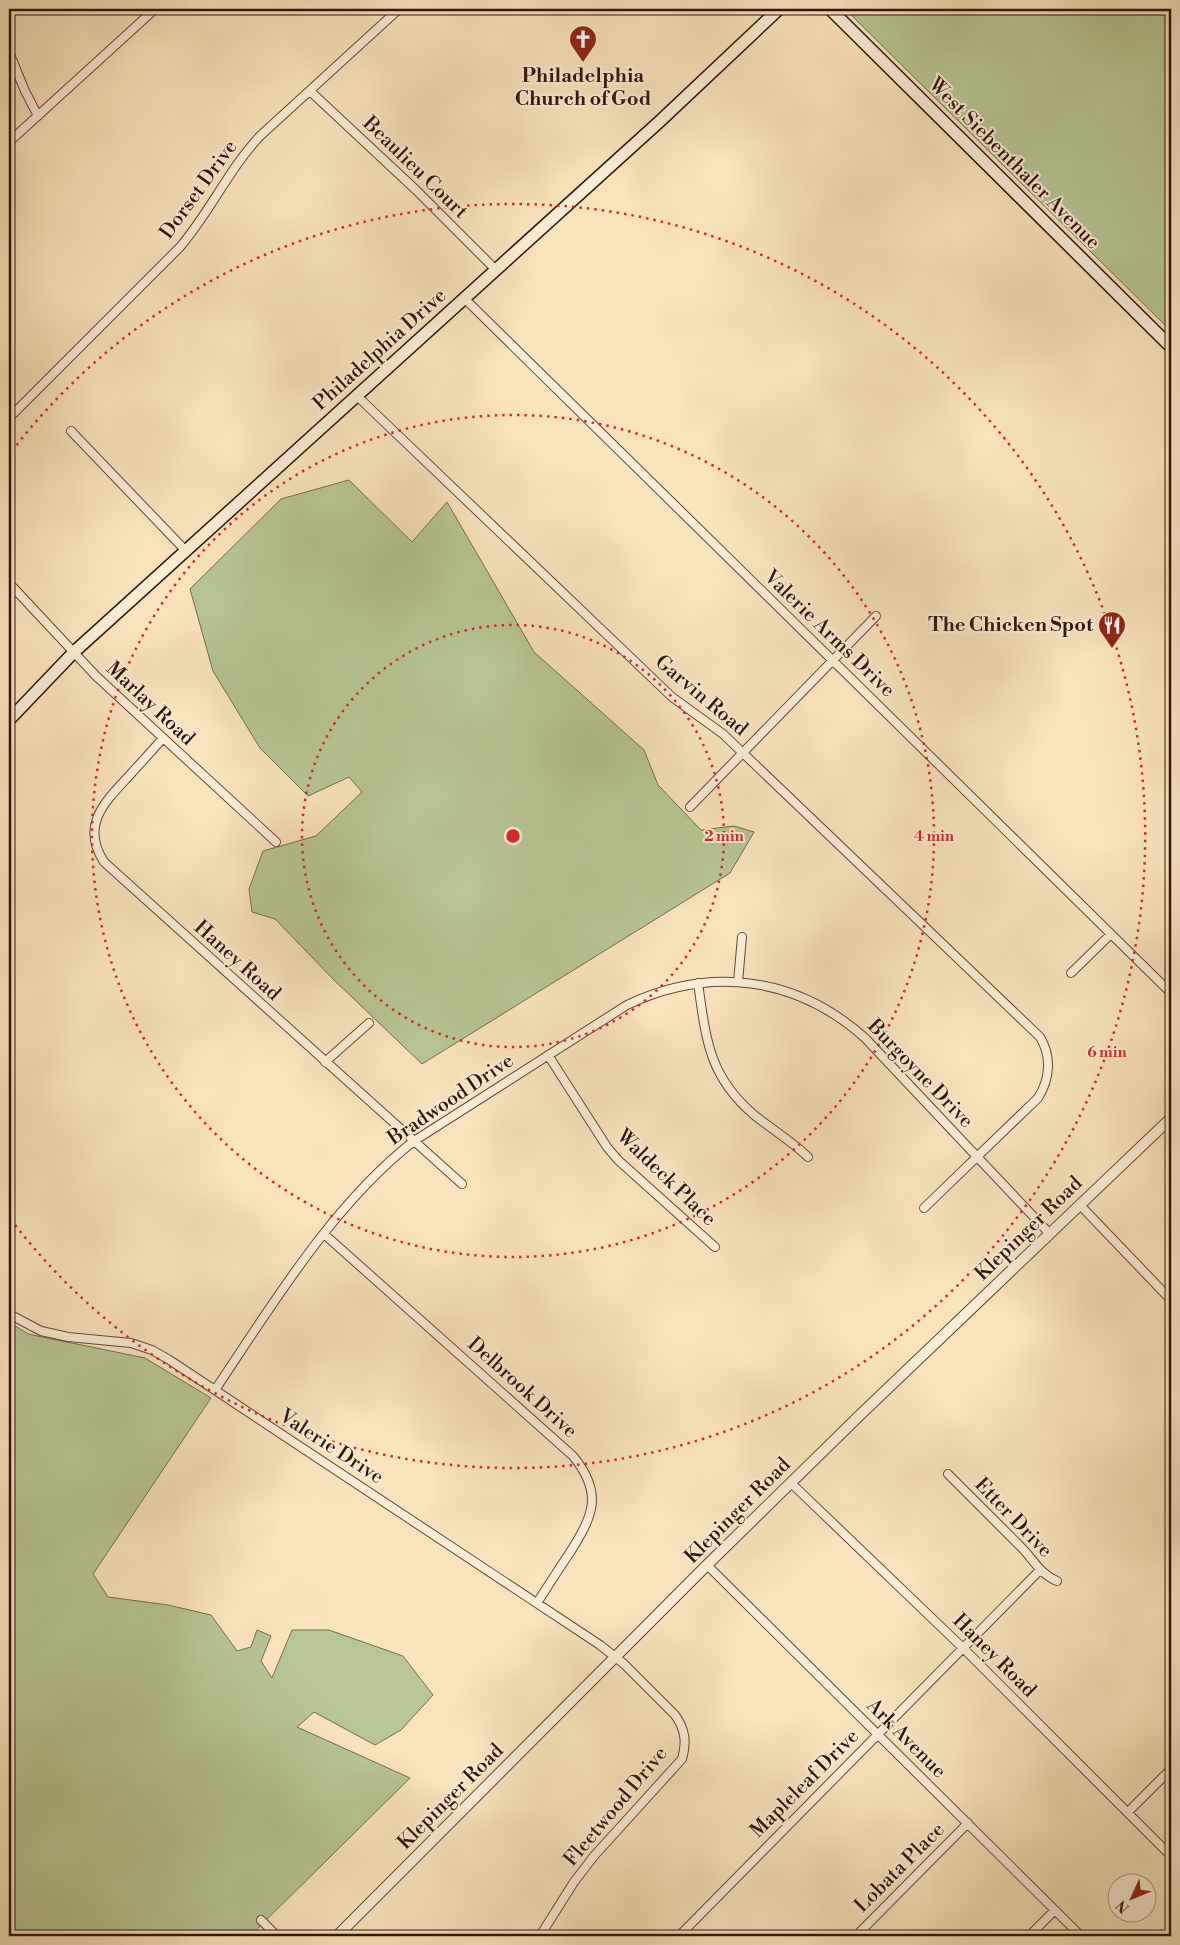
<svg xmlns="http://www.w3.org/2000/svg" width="1180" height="1945" font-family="'Libre Bodoni',serif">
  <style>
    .green { fill: #b8c595; stroke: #746d50 }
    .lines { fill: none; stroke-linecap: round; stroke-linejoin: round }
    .minor-casing { stroke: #634837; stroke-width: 10 }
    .tertiary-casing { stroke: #634837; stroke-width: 12 }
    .secondary-casing { stroke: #31150a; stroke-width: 14 }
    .minor { stroke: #fbedd4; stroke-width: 8 }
    .tertiary { stroke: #fbedd4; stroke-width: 10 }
    .secondary { stroke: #fbedd4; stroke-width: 11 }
    .ring { fill: none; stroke: #d62828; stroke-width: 2.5; stroke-dasharray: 2.5 5 }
    .labels { text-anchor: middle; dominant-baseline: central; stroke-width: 4; stroke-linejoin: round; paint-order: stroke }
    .poi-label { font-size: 20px; font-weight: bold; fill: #31150a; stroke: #fbedd4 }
    .street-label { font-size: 20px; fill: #31150a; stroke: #fbedd4 }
    .centre { fill: #d62828; stroke: #fbedd4; stroke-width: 2.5 }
    .ring-label { font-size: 15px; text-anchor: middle; font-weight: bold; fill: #d62828; stroke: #fbedd4; stroke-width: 4; stroke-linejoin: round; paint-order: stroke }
  </style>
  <rect width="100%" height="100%" fill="#f9e3bd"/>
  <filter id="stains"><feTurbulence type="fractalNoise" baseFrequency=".004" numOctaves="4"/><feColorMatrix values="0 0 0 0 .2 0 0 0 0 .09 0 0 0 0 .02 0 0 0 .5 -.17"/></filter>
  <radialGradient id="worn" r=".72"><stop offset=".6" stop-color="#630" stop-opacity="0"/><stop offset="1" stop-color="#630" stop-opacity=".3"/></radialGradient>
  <path class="green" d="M845,9H1171V331Z
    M349,480L412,542L447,502L534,652L644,750L658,785L701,830L734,826L754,832L730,873L422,1064L334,980L275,919L252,912L249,889L263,851L316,836L362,792L349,777L308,796L260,748L213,671L190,589L281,499Z
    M9,1322L28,1334L145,1358L211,1398L93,1574L108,1597L168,1605L211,1615L237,1651L251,1647L257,1630L271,1636L261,1661L272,1678L292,1630H329L403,1656L433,1695L401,1730L375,1745L314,1712L297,1727L410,1778L250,1936H9Z"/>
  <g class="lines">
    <g class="minor-casing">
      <path id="minor" d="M9,52L25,91L38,116
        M310,91L416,190L496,270
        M9,142L155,9
        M465,299L1171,993
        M357,396L672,697L723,734L1040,1037C1052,1057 1050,1079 1038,1098L924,1208
        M9,418L180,247C210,212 229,169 260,136L399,9
        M71,431L186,551
        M9,583L96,676L276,842
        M163,738C151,752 139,765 127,778C103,804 81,826 104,862L462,1184
        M690,807L876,616
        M1071,973L1111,934
        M738,982L742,937
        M698,983C706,1038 708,1075 753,1114C771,1129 792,1141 808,1157
        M548,1055L607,1147L618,1160L715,1247
        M325,1062L369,1023
        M1080,1205L1171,1300
        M324,1234L573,1456C604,1494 593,1516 569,1554C558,1570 548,1586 537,1603
        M9,1314L41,1331L68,1337L131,1343L152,1350L168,1359L600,1645L624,1664L675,1715C685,1729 687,1742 682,1759L594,1856L574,1882L540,1936
        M215,1390C272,1305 333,1204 414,1141L627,1005C710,966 796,976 865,1038L1050,1234
        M948,1474C972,1498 997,1523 1021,1547C1033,1559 1040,1574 1057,1581
        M791,1483L963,1648L1171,1856
        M707,1565L1081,1936
        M1128,1812L1171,1769
        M261,1920L277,1936
        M679,1936L1040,1570
        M856,1936L968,1823
        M1029,1936L1055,1910"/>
    </g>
    <g class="tertiary-casing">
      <path id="tertiary" d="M337,1936L707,1565L861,1414L1171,1118"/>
    </g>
    <g class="secondary-casing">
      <path id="secondary" d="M830,9L1171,347
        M9,720L74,652L659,122L779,9"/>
    </g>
    <use href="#minor" class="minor"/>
    <use href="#tertiary" class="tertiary"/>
    <use href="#secondary" class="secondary"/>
  </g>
  <g class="ring">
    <circle cx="513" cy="836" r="211"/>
    <circle cx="513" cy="836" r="421"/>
    <path d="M12 451A632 632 0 1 1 12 1221"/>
  </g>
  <defs>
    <g id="church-pin" transform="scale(1.4375)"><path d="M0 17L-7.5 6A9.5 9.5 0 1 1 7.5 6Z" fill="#8f2418" stroke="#fbedd4"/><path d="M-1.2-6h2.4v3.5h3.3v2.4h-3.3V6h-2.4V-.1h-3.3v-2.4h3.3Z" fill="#fff"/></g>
    <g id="restaurant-pin" transform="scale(1.4375)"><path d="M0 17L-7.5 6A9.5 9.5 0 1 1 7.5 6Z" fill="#8f2418" stroke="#fbedd4"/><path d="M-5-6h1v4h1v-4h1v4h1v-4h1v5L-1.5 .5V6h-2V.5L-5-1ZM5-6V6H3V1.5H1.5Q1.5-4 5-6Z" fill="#fff"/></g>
  </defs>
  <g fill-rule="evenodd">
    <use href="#church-pin" x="583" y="39"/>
    <use href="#restaurant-pin" x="1112" y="625"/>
  </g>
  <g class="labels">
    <g class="poi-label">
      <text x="583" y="76">Philadelphia<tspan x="583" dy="23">Church of God</tspan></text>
      <text x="1093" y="625" text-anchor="end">The Chicken Spot</text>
    </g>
    <g class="street-label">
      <text transform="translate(1014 164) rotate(45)">West Siebenthaler Avenue</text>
      <text transform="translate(415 168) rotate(44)">Beaulieu Court</text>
      <text transform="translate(199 190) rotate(-54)">Dorset Drive</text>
      <text transform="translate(380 350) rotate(-42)">Philadelphia Drive</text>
      <text transform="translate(829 634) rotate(44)">Valerie Arms Drive</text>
      <text transform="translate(701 696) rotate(40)">Garvin Road</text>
      <text transform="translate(150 704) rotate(43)">Marlay Road</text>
      <text transform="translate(237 961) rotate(42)">Haney Road</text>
      <text transform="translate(920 1074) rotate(46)">Burgoyne Drive</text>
      <text transform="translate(451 1100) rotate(-34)">Bradwood Drive</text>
      <text transform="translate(666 1178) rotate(44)">Waldeck Place</text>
      <text transform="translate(1029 1229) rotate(-44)">Klepinger Road</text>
      <text transform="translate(522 1388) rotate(42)">Delbrook Drive</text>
      <text transform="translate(331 1447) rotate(33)">Valerie Drive</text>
      <text transform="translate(738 1511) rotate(-45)">Klepinger Road</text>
      <text transform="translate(1013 1518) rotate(46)">Etter Drive</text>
      <text transform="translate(994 1656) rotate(45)">Haney Road</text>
      <text transform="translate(906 1739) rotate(45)">Ark Avenue</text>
      <text transform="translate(805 1784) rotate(-45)">Mapleleaf Drive</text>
      <text transform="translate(451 1797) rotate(-45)">Klepinger Road</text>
      <text transform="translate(616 1807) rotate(-50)">Fleetwood Drive</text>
      <text transform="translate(900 1868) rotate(-45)">Lobata Place</text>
    </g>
  </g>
  <circle cx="513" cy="836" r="8" class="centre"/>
  <g class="ring-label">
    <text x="724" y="841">2 min</text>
    <text x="934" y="841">4 min</text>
    <text x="1107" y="1057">6 min</text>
  </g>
  <rect width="1180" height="1945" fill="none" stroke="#f9e3bd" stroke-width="30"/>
  <rect x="10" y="10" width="1160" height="1925" fill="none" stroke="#31150a" stroke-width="2.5"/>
  <rect x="15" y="15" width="1150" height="1915" fill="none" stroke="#31150a"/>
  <g transform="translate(1132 1898) rotate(226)"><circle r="24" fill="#fbedd4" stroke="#aa9783"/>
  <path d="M0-4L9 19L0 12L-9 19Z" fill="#8f2418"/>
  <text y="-8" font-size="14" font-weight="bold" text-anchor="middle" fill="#31150a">N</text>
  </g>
  <rect width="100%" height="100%" filter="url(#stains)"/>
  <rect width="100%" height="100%" fill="url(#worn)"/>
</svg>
